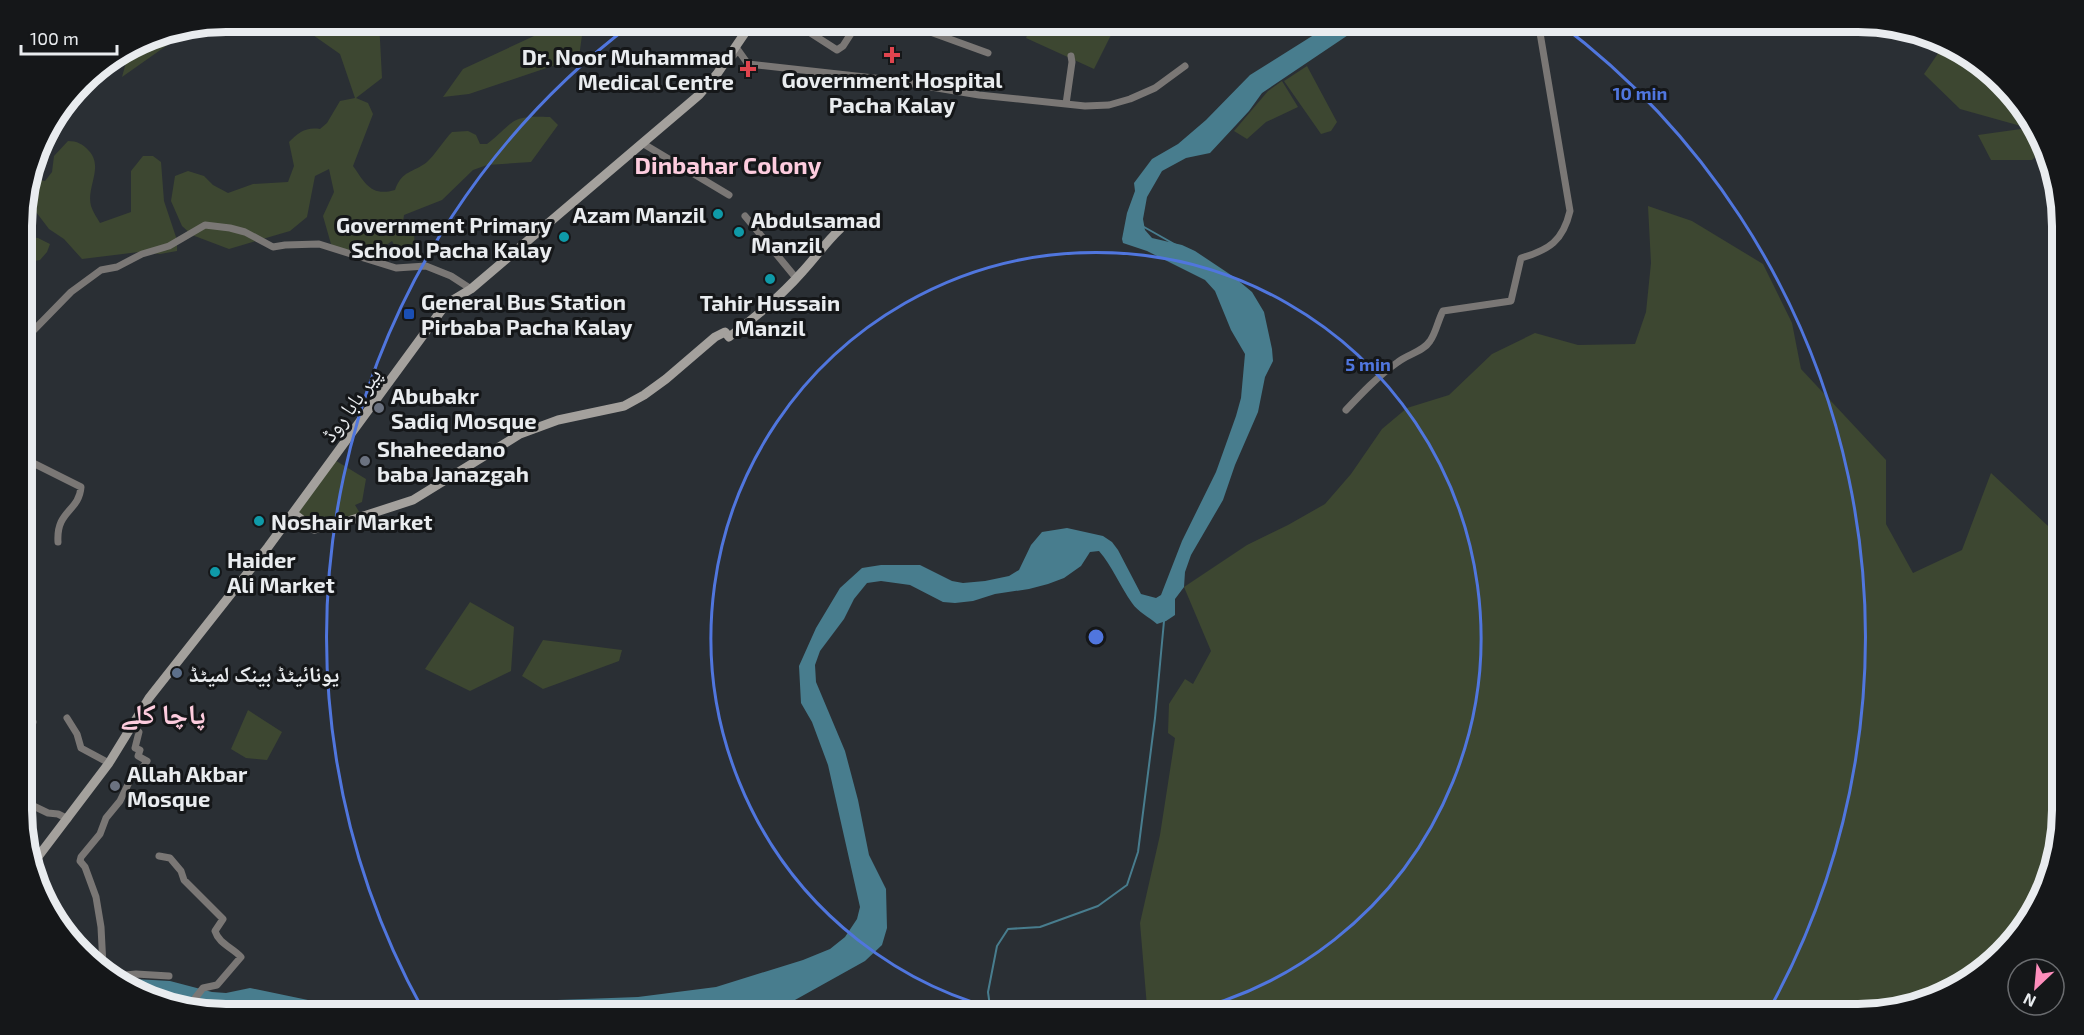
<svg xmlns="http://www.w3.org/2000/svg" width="2084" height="1035" font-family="'Exo 2','Noto Naskh Arabic',sans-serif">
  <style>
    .green { fill: #3d4731 }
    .water { fill: #487d8e }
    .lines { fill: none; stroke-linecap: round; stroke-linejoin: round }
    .stream { stroke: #487d8e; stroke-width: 2 }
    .street { stroke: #7a7775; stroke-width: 7 }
    .secondary { stroke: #a4a19d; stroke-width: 9 }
    .ring { fill: none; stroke: #5076de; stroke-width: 3 }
    .health-dot { fill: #e0444e; stroke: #151719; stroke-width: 2 }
    .culture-dot { fill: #0f9aa8; stroke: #151719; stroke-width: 2 }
    .transit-dot { fill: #1a4fb4; stroke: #151719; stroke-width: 2 }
    .worship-dot { fill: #6b7280; stroke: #151719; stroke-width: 2 }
    .service-dot { fill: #5c6f8a; stroke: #151719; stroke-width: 2 }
    .labels { text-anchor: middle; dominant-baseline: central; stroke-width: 6; stroke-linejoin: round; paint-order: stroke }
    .poi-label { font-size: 22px; font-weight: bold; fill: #e9ecef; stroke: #151719; text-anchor: start }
    .street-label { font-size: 22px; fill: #e9ecef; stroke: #151719 }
    .neighbourhood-label { font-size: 24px; font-weight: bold; fill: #fdccde; stroke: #151719 }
    .district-label { font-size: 28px; font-weight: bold; fill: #fdccde; stroke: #151719 }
    .rim { fill: none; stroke: #e9ecef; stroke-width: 8 }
    .centre { fill: #5076de; stroke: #151719; stroke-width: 3 }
    .ring-label { font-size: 18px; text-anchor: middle; font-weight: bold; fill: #5076de; stroke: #151719; stroke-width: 6; stroke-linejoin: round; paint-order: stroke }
  </style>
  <rect width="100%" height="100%" fill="#2a2f34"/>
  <path class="green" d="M293,21H379L382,78L356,98L368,103L373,114L353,166C365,183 371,197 395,190C402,170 413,173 427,162C434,156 444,140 452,132L468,131L476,135L480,144H487C516,121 509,115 550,117L558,125L531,162L487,165L473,170L442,200L404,215L403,222L414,232L415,252L397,250L392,241L371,256L346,253L331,244L323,216L334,192L329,169L315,176L307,217L290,231L229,249L192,235L182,226L171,201L175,176L188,171L204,176L213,185L228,193L253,184L288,182L294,166L289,142C299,132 306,127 320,129L327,123L340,101L355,98L340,54Z
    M502,21H584L579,57L469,94L443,97L463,69L534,36L519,27Z
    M1033,21H1118L1094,69L1026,38Z
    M203,25L176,39L122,77L130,48L148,36Z
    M1951,44L2021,101L2041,151L2032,160H1991L1978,135L2028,128L1960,109L1924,74L1941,49Z
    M1307,66L1337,122L1331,131L1321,134L1284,81Z
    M1282,81L1298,107L1266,122L1247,139L1234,131L1268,91Z
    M68,141C77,141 83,144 89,151C104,167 86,187 91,206C93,212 97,218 100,223L131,212V171L143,156H153L161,162L164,201L177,240V251L160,254L139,252L82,259L64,239L49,229L36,212L24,203L31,178L45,181L52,172L54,156Z
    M1648,206L1692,221L1763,264L1792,323L1801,369L1886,460V524L1913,573L1962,550L1991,473L2062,539L2063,809L2042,899L1972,980L1871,1014H1146L1147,1007L1140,923L1160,835L1175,738L1168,733L1169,704L1185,679L1193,684L1211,651L1184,587L1247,545L1288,525L1325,504L1351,474L1382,429L1407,408L1449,395L1492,354L1535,333L1578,345L1635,344L1646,312L1651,263Z
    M22,236L38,238L50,244L47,252L40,260L22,263Z
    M333,459L366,479L362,502L355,505L361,515L321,529L293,513Z
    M470,602L514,627L511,671L470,691L425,669Z
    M543,640L622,650L619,661L543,689L522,676Z
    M248,710L282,732L267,760L246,758L231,749Z"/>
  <path class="water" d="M1336,21H1369L1262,93L1249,111L1210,153L1186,158L1162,171L1147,197L1143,219L1145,230L1152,238L1182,245L1195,251L1234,277L1252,292L1264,312L1272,349L1273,361L1265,377L1258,412L1235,465L1223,500L1191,555L1185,572L1184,587L1175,599V615L1166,621L1157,624C1149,617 1138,612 1132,603C1120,586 1112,566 1099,551L1090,552L1081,566L1064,578L1048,584L1029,589L995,594L973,601L955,603L943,602L910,585L881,581L867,583L854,599L844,619L820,651L815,665L816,682L845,751L858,800L869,855L886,889L887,928L882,945L865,961L786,1005L672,1014H482L557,1000L638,997L716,987L803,960L830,949L845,937L857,919L860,907L828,765L812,722L801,703L799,666L816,628L840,588L862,568L881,565H920L952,581L963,583L985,581L1009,576L1019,570L1031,545L1042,532L1067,528L1103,536L1112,542L1118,550L1141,594L1156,598L1161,595L1182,541L1216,472L1236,416L1241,398L1245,354L1231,330L1215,291L1205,280L1147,251L1123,243L1122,239L1127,213L1135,191L1134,183L1152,159L1178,144L1206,120L1250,75Z
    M117,978L170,981L212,992L226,993L250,988L375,1014H306L294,1010L270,1014H226L136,993Z"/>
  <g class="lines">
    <path class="stream" d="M1144,227L1176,245
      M991,1014L988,992L997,946L1008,929L1040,927L1098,906L1127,885L1138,852L1155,718L1164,621"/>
    <path class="street" d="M737,21L748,27
      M792,21L837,50L843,46L859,21
      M837,21L853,31
      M883,21L892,25H911L988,53
      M733,56L738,50L748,64L883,79L979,95L1085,106L1109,105L1130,99L1155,88L1185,66
      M1066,104L1072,62L1071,56
      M642,143L729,195
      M39,147C60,141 56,129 61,111
      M745,216L796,278
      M22,341L30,334L71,292L101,270L117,267L142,254L169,246L205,225L230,228L245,232L273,247L285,245L319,244L396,268L426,266L451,276L471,289
      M1346,410C1362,393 1378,376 1398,362C1408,354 1423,352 1430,341C1436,333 1438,320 1443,311L1511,301L1521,258C1549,250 1563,241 1570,211L1538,21
      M22,453L31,462L81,487C79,512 56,510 58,542
      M67,718L77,734L81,748L109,763
      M23,721L33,722L23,751
      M23,762V772
      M23,801L48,813L58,814L68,819
      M159,856L170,858L181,871L184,880L223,919L215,931C219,944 232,947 241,957L217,985L203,988L189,1006
      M103,966L101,927L96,897L85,867L80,861L81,857L100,834L106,818L120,801L134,772H140L147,761L138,756L140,750L135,748L139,732L131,726
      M115,976L136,974L169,976"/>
    <path class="secondary" d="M293,513L314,529L336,525L413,500L520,434L558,420L624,406L644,395L666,379L715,337L725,332L729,337C756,317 781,296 803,271C816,257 826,242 840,229
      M34,862L109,763L149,698L268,547L446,304L471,289L699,95L717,74L753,21"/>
  </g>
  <g class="ring">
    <path d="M1016 1014A385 385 0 1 1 1176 1014"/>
    <path d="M423 1010A769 769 0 0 1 633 23M1559 23A769 769 0 0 1 1769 1010"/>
  </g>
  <g class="health-dot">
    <path d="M889 46h6v6h6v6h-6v6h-6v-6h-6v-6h6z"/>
    <path d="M745 60h6v6h6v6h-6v6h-6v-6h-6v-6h6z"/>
  </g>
  <g class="culture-dot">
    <circle cx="718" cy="214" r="6"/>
    <circle cx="739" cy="232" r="6"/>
    <circle cx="564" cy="237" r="6"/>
    <circle cx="770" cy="279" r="6"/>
    <circle cx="259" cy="521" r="6"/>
    <circle cx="215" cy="572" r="6"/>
  </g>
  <rect class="transit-dot" x="403" y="308" width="12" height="12" rx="3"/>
  <g class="worship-dot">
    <circle cx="379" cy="408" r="6"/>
    <circle cx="365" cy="461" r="6"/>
    <circle cx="115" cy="786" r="6"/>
  </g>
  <circle class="service-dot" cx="177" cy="673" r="6"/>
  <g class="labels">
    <g class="poi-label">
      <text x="734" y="56" text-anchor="end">Dr. Noor Muhammad<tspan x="734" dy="25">Medical Centre</tspan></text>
      <text x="892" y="79" text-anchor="middle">Government Hospital<tspan x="892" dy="25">Pacha Kalay</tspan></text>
      <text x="706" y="214" text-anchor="end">Azam Manzil</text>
      <text x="751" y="219">Abdulsamad<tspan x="751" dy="25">Manzil</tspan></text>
      <text x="552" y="224" text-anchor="end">Government Primary<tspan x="552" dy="25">School Pacha Kalay</tspan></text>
      <text x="421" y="301">General Bus Station<tspan x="421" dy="25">Pirbaba Pacha Kalay</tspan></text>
      <text x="770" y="302" text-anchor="middle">Tahir Hussain<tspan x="770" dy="25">Manzil</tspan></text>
      <text x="391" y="395">Abubakr<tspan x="391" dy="25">Sadiq Mosque</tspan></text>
      <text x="377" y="448">Shaheedano<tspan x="377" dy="25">baba Janazgah</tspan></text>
      <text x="271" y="521">Noshair Market</text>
      <text x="227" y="559">Haider<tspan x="227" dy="25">Ali Market</tspan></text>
      <text x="189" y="673">یونائیٹڈ بینک لمیٹڈ</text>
      <text x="127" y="773">Allah Akbar<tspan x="127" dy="25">Mosque</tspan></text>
    </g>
    <g class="street-label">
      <text transform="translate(350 404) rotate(-54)">پیر بابا روڈ</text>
    </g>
    <g class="neighbourhood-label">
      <text x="728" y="164">Dinbahar Colony</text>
    </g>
    <g class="district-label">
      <text x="163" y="713">پاچا کلے</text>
    </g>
  </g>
  <path d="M0 0H2084V1035H0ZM226 32H1858A194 194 0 0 1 2052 226V810A194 194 0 0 1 1858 1004H226A194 194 0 0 1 32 810V226A194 194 0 0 1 226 32Z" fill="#151719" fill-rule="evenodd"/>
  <path class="rim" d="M226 32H1858A194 194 0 0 1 2052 226V810A194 194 0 0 1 1858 1004H226A194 194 0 0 1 32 810V226A194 194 0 0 1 226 32Z"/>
  <circle cx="1096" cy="637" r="9" class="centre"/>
  <g class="ring-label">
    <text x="1640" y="100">10 min</text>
    <text x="1368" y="371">5 min</text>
  </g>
  <g transform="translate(2036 987) rotate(206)"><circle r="28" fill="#151719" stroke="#6a6c6f" stroke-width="1.5"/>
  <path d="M0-4.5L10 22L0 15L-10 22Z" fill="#fe8ebc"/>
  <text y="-9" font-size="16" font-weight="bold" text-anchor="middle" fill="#e9ecef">N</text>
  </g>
  <path d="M21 45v9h96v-9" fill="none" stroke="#e9ecef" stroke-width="3"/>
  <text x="30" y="45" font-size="18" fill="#e9ecef" stroke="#151719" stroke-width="4.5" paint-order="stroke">100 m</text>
</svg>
